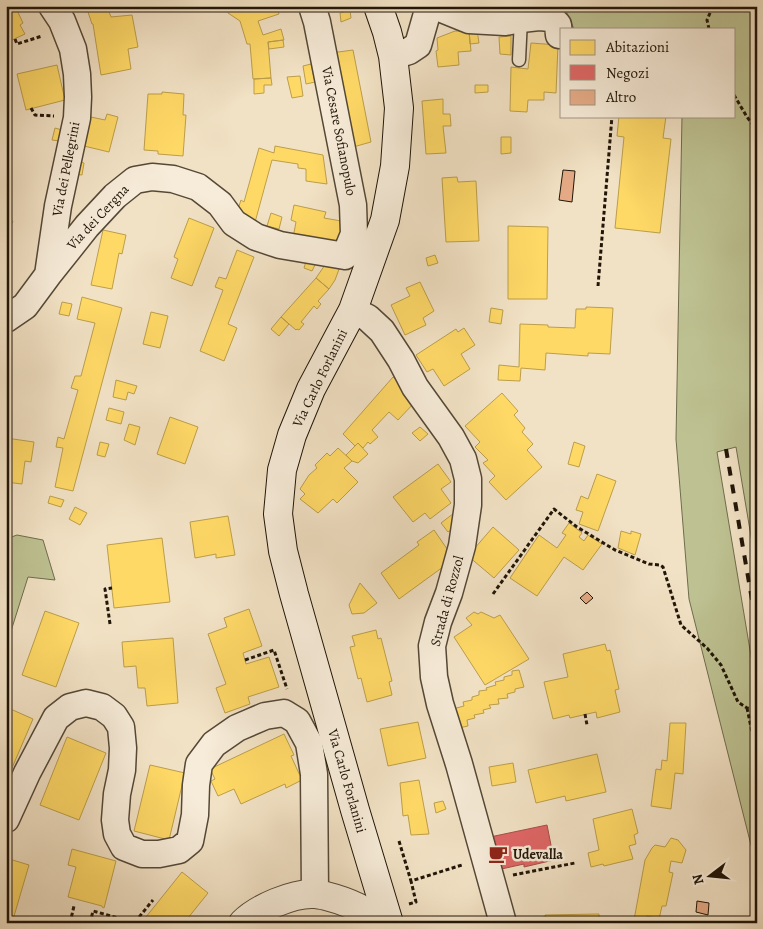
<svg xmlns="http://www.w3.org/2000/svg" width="763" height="929" font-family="Alegreya,serif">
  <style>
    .green { fill: #bec292; stroke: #6f6c4d }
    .homes { fill: #ffd966; stroke: #bc9e4a }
    .shops { fill: #e06666; stroke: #a64e4a }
    .building { fill: #e6ab86; stroke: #201508 }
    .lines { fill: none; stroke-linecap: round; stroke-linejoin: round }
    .service-casing { stroke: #544837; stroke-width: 15 }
    .minor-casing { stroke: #544837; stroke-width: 29 }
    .tertiary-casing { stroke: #544837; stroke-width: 30 }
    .secondary-casing { stroke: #201508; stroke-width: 30 }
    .path { stroke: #201508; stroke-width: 3; stroke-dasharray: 4 2.5; stroke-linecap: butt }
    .service { stroke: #f7ecd9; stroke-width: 12 }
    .minor { stroke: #f7ecd9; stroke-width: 26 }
    .tertiary { stroke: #f7ecd9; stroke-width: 28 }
    .secondary { stroke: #f7ecd9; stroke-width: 28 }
    .rail { stroke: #201508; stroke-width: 4; stroke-dasharray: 9 9; stroke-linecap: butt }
    .labels { text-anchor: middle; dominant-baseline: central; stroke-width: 5; stroke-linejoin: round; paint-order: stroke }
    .street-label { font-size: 14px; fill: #201508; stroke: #f7ecd9 }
    .poi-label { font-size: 14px; font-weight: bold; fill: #201508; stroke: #f7ecd9; text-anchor: start }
  </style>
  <rect width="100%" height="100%" fill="#f2e2c5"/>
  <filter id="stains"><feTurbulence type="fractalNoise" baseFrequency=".004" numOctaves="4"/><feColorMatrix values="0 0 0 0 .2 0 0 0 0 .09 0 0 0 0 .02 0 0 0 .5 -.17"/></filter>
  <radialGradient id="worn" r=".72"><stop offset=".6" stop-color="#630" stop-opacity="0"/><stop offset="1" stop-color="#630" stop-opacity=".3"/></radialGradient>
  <path class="green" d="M556,6H757V572L736,447L717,452L757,692V857L752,849L689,599L676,439L682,116H734V29H574L567,13Z
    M17,535L43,540L55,580L28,577L6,647V539Z"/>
  <path class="homes" d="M6,6H15L23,23L20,25L25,34L10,41L6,34Z
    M86,6H107L111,17L132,15L138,47L128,49L131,69L101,75L93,24H92Z
    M225,6H276L279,14L258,21L263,35L281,29L284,40L268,42L271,78L253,79L250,44H247L240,21L228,13Z
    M350,10L351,18L341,22L340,13Z
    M477,30L479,43L470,44L469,31Z
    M455,31H469L471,51L458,52L459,65L438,67L436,51L438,50L437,38Z
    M511,36V55L500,54L499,37Z
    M283,40L284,47L269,49L268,42Z
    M531,43L558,45L556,93L544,92V100H528L527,112L510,111L511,67L528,69Z
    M353,50L371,142L353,147L340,68L333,70L331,53Z
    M311,64L315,82L306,84L303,66Z
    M57,65L65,100L26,110L17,74Z
    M300,76L303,96L292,98L287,77Z
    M271,78L272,85H264V93L254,94V79Z
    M475,85H488V92L475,93Z
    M162,92L184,94L183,115H186L183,156L158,154V151L144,150L148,94H162Z
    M443,99V114H450L451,126H443L446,153L426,154L422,101Z
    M107,114L118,117L109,152L84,146L91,117L105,120Z
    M619,116H666L663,138L671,139L660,233L615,228L624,137L617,136Z
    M55,128L62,130L60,141L52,140Z
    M501,137H511V153L501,154Z
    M275,146L323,155L327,184L306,181V169L298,168V164L272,160L254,226L236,215L241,200L244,202L259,148L274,153Z
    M77,161L84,163L82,175L74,174Z
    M457,177L458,182L476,181L479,241L446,242L442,178Z
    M294,205L326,212L324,218L347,222L345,245L293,238L296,222L291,220Z
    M271,213L282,217L279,229L267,226Z
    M6,218L13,221L6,240Z
    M189,218L214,228L192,286L171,278L178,259L174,257Z
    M508,226L548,227L547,299H508Z
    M103,230L126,235L122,254L119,253L112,289L91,285Z
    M237,250L254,257L228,324L237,328L224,361L200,351L223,290L215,287L219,277L226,279Z
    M435,255L438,263L428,266L426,258Z
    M307,258L317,261L312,271L304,268Z
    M327,262L341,264L335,280L329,289L316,278Z
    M316,278L329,289L318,301L321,304L317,309L314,306L301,322L304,324L299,330L297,329L296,330L281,317Z
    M420,282L434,311L423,318L426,325L405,335L391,305L410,296L406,288Z
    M82,297L122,308L73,491L55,487L63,448L56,447L58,437L64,439L78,390L71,388L75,376H81L95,323L77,319Z
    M62,302L72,304L69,316L59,314Z
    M586,307L613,308L610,354L588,353V356L546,353L545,370L521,368L520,381L498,380L499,365L519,367L520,324L548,325V327L575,328L576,309H586Z
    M491,308L503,310L501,324L489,322Z
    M151,312L168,316L160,348L143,344Z
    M281,317L289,324L279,336L271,329Z
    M464,328L475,345L461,354L470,369L444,386L433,369L427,372L416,355L456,329L458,332Z
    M393,377L406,389L415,402L398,420L389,412L372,430L378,437L370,444L368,442L363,448L358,443L355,446L343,434Z
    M116,380L137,386L134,394L128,392L126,400L113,397Z
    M502,393L518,411L514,415L525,428L522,432L533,444L527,450L542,467L506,500L489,482L495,476L483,463L488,460L475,447L480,442L465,426Z
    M109,408L124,412L121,424L106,420Z
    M170,417L198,427L185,464L157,454Z
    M129,424L140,427L135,445L124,440Z
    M420,427L428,434L420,441L412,433Z
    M6,438L34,442L31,462L25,461L22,484L6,482Z
    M100,442L109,444L105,457L97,455Z
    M574,442L585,446L579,467L568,464Z
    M358,443L368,454L358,463L352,461L346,455Z
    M338,448L352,461L344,468L358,482L337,503L333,499L318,513L300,499L305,494L300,489L309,475L317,468L315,465L327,453L330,456Z
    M438,464L451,482L441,489L451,503L430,519L425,513L413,522L393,497Z
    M597,474L616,481L598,531L579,524L583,512L576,510L581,496L588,499Z
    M50,496L64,500L61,507L48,503Z
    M75,507L87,513L80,525L69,519Z
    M458,510L457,526L448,532L441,523Z
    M228,516L235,555L216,558V554L195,558L190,522Z
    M569,523L582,533L579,537L584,541L588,535L602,544L583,570L564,557L537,596L510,578L539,535L557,548L566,535L562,533Z
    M493,527L519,550L494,578L468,556Z
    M434,530L454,559L399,599L381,573L419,545L417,542Z
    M621,531L631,534V531L641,534L635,555L618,548Z
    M162,538L170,602L114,608L107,545Z
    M360,583L377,603L364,613L352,614L349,605Z
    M249,609L262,646L243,653L246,664L269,657L279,687L248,697L250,704L225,713L216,688L226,684L208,634L227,627L224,618Z
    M45,611L79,623L56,687L22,675Z
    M474,612L478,614L481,612L494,618L500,615L529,659L485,685L454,637L472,625L466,618Z
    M376,630L378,639L381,638L392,681L389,682L392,695L367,702L361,678L358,679L350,647L355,646L352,636Z
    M173,638L178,703L147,706L145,688H138L136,666L124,667L122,642Z
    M605,644L607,651L610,650L619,689L615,690L620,712L597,718L596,712L570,718L569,715L553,719L544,682L568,677L563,654Z
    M519,670L524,687L515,689V692L507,694L508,698L498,699L499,704L489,705L491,708L483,710L484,713L474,715L475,718L467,720L468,726L454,729L449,710L464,706L463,702L472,700V697L479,695V691L487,690L486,688L496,685L495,682L504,680V677L512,675V671Z
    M6,707L33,719L6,782Z
    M418,722L426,758L388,766L380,729Z
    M670,723H686L683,774L675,773L671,809L651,806L656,769L661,770L662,760L667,761Z
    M284,734L294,755L291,756L302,780L286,788L285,784L241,804L234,789L218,796L211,781L215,779L210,769Z
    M67,737L106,753L79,820L40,805Z
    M597,754L606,792L566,801L565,796L536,803L528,770Z
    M513,763L516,782L492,786L489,767Z
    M150,765L185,773L169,840L134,831Z
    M419,780L429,834L411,835L408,815L403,816L400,783Z
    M443,801L446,809L436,813L434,803Z
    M632,809L638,833L634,835L636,844L629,846L633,859L604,866L603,864L591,867L588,853L599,850L593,819Z
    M671,838L678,840L686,850L682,863L671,861L669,872L673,873L666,906H662L659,919L647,916L646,923L634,920L645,860L652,848L655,845L665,847Z
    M72,849L116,861L104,908L102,907V906L68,897L76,867L68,865Z
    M6,858L29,865L12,923H6Z
    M182,872L208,893L184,923H153L146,917Z
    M599,914V923H525V919L545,917V915Z"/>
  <path class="shops" d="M547,825L554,860L524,867V864L497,870L490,837Z"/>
  <path class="building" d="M563,170L575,171L572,202L559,200Z
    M587,592L593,598L586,604L580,598Z
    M697,901L709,903L708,915L696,912Z"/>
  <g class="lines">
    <g class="service-casing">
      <path id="service" d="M519,60L521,19"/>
    </g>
    <g class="minor-casing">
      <path id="minor" d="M393,56L409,51L418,45L428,10L437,7L469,20L505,22L521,19L539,17L551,18L558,25L559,35
        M48,275L87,226L115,196L135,180L152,177L173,179L198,187L220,204L234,223L256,237L280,245L345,256L354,234L353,205L317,22L312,6
        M353,310L368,318L382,331L401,360L415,387L451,437L463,459L468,479V505L462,546L449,593L438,622L432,646L434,677L440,704L459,764L503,923
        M6,319L25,306L48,275L58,206L77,118L78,97L77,74L73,49L62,21L52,6
        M6,819L27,773L56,718L70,707L86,703L102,707L114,716L121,727L123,748L122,770L117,794L115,820L117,834L124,847L142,854H159L179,850L190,841L195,815L196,785L199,764L214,744L237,728L265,716L284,713L297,721L309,743L314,774L315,894"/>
    </g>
    <g class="tertiary-casing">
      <path id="tertiary" d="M243,923C258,908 293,893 314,894C318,894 322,895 326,896C346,901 366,909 381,923"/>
    </g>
    <g class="secondary-casing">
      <path id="secondary" d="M378,6L387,32L393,56L399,108L395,166L385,220L353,310L311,389L292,435L282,470L278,514L283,551L294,594L355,810L389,923"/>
    </g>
    <path class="path" d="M709,29L707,20L713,6
      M15,39L17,44L42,36
      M734,95L747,117L757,130
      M31,108L35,115L54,116
      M598,286L612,116
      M757,434L754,443L757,468
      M493,594L554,509L577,527L615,550L649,564L660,565L663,567L681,625L707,648L721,665L738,702L747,708L757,709
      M110,624L105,589L112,588
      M245,660L274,650L287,689
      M747,708L756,751
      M585,714L587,725
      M399,841L411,881
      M513,875L575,863
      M409,904L416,902L411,881L462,865
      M135,922L153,900
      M70,923L74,906
      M90,923L93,911L136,923"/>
    <use href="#service" class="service"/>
    <use href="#minor" class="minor"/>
    <use href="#tertiary" class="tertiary"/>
    <use href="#secondary" class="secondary"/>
    <path class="rail" d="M726,449L757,629"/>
  </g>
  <defs>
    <g id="cafe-bare" transform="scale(1.5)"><path d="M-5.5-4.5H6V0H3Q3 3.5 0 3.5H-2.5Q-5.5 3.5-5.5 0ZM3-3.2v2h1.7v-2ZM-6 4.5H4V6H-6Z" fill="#8f2418" stroke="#f7ecd9" stroke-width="2.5" paint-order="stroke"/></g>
  </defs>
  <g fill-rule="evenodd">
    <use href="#cafe-bare" x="498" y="854"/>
  </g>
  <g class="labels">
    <g class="street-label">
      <text transform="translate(339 131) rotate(79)">Via Cesare Sofianopulo</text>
      <text transform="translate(66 169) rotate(-79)">Via dei Pellegrini</text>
      <text transform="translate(98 217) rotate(-47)">Via dei Cergna</text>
      <text transform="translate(320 378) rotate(-64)">Via Carlo Forlanini</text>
      <text transform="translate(447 601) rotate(-75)">Strada di Rozzol</text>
      <text transform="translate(347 781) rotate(74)">Via Carlo Forlanini</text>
    </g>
    <g class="poi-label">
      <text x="513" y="854">Udevalla</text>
    </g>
  </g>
  <rect width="763" height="929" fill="none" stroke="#f2e2c5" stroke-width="25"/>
  <rect x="8" y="8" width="748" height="914" fill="none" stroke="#201508" stroke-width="2.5"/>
  <rect x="12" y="12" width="738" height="904" fill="none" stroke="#201508"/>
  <rect x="560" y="28" width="175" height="90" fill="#f7ecd9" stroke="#a19685"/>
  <rect x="570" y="40" width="25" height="15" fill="#ffd966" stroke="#a19685"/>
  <text x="606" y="52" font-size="15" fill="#201508">Abitazioni</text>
  <rect x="570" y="65" width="25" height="15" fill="#e06666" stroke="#a19685"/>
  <text x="606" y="78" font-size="15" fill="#201508">Negozi</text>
  <rect x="570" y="90" width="25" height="15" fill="#e6ab86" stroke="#a19685"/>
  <text x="606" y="102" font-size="15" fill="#201508">Altro</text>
  <g transform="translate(710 876) rotate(254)" stroke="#f7ecd9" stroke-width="4" paint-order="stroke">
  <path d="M0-4L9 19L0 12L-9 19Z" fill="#201508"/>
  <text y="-8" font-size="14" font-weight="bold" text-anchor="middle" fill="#201508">N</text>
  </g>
  <rect width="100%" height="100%" filter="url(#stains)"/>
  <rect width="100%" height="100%" fill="url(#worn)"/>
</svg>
